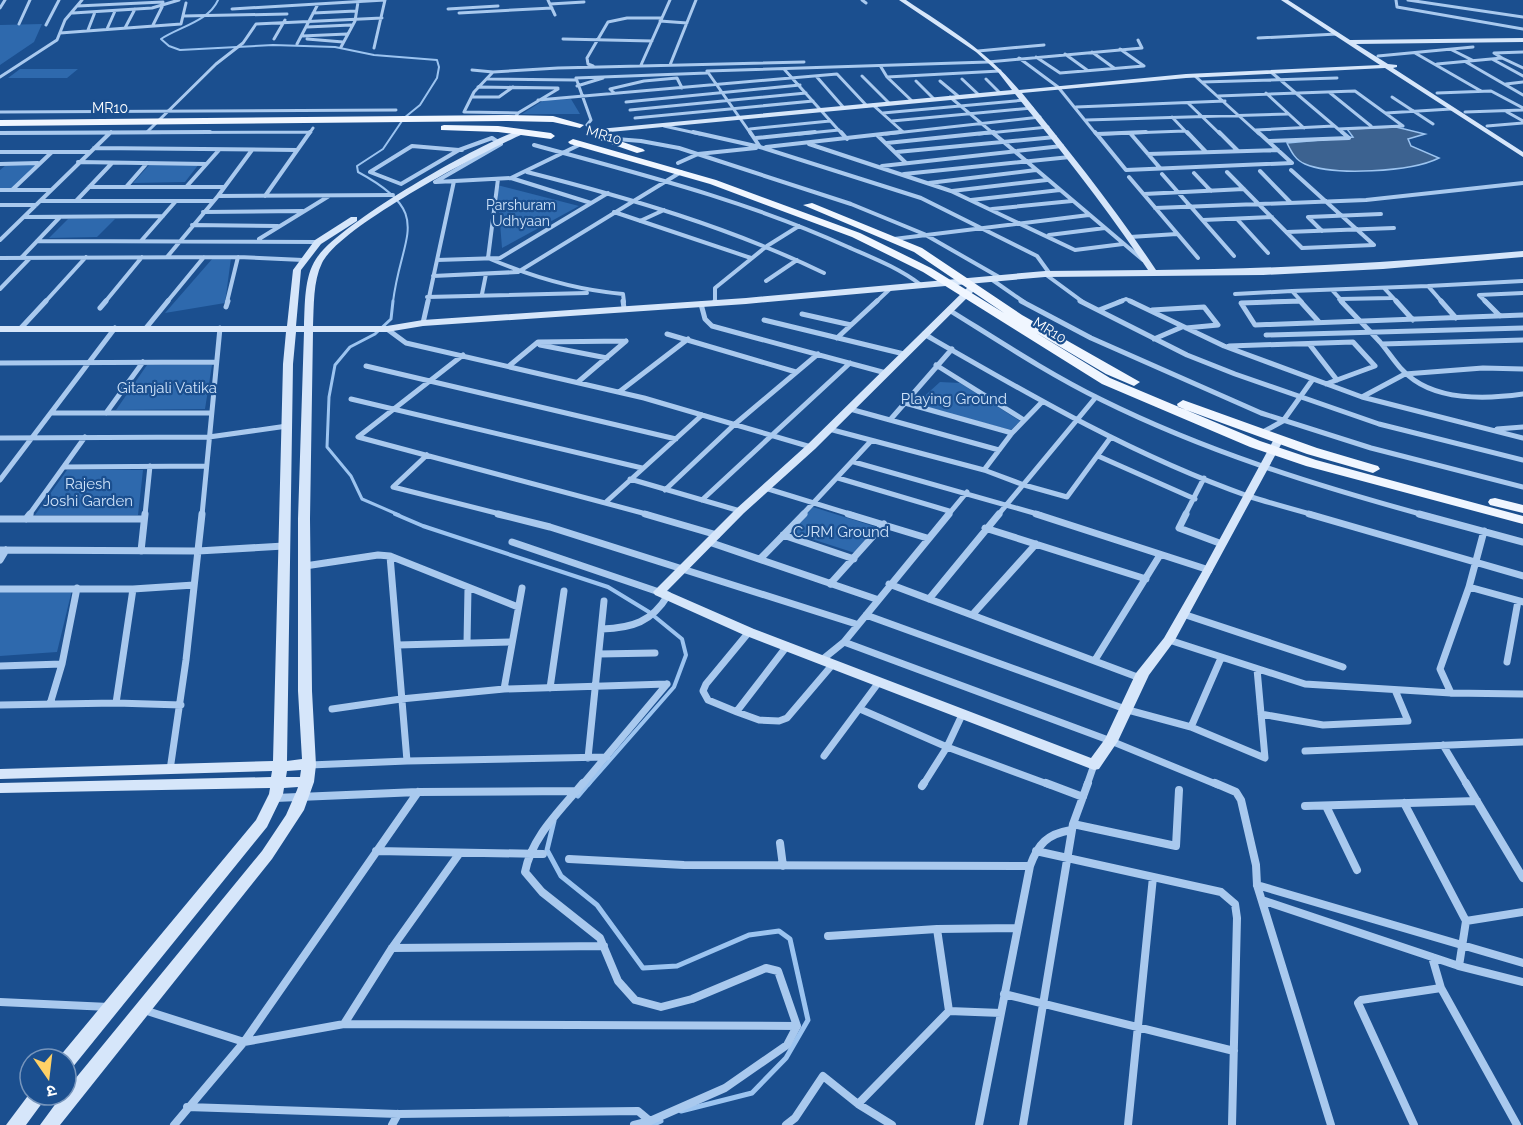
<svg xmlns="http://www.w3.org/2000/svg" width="1523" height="1125" font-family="Raleway,'Noto Sans Devanagari',sans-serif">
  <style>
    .green { fill: #2e69ad }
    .water { fill: #3c6290; stroke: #9cc4f0; stroke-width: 1.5 }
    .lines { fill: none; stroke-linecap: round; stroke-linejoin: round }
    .stream-far3 { stroke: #9cc4f0; stroke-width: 2 }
    .stream-far2 { stroke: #9cc4f0; stroke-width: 3 }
    .stream-far1 { stroke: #9cc4f0; stroke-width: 4 }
    .stream { stroke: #9cc4f0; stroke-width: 5 }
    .street-far4 { stroke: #a9c9ee; stroke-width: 3 }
    .street-far3 { stroke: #a9c9ee; stroke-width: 4 }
    .street-far2 { stroke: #a9c9ee; stroke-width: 5 }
    .street-far1 { stroke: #a9c9ee; stroke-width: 7 }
    .street { stroke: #a9c9ee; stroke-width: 8 }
    .secondary { fill: #d6e6fa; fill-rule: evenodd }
    .primary { fill: #f0f6ff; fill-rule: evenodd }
    .labels { text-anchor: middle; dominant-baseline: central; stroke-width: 4.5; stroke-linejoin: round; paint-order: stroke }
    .far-street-label { font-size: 14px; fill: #fff; stroke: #1b4f8f }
    .far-park-label { font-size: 14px; fill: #cfe3fa; stroke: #1b4f8f }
    .park-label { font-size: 15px; fill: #cfe3fa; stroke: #1b4f8f }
  </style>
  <rect width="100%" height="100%" fill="#1b4f8f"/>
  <path class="green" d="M42,24L34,42L0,65V25Z
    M20,69H78L67,78H8Z
    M571,99L580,114H522L544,100Z
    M151,163L199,164L185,182L133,183Z
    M6,165H36L11,190H0V170Z
    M497,185L579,206L502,248Z
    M68,219H115L97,237L49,238Z
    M213,258H231L225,303L165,313Z
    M147,365H212L205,409L116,410Z
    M940,382L960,383L1020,421L1011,430L924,407L919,401Z
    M67,470H143L138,515H35Z
    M813,507L876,527L855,553L790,532Z
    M72,590L57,652L0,656V591Z"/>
  <path class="water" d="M1396,127L1425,134L1408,139L1411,146L1439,158C1411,172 1333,176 1305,164C1295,160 1291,151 1287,143L1353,137L1347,129Z"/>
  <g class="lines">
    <path class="stream-far3" d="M218,0C209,21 179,27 161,39L169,46L180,50L273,45L335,47L374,55L437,60L439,67L437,78L420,105L404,118L383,149L357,166L358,172C436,214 401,234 393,302"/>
    <path class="stream-far2" d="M393,301L391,319L375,334L350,347L335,365L329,397L327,447L351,476L362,499L399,515"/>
    <path class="stream-far1" d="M395,514L423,526L608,587L649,612L682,639L686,655L674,687L588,785"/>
    <path class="stream" d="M578,796L589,783
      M554,821L547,850L561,876L597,905L643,968L677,966L749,935L779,931L790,939L808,1020L786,1058L752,1093L681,1111
      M652,1125L661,1121"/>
    <path class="street-far4" d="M548,0L555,15
      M862,0L866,3
      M1396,0L1397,7L1523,29
      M1408,0L1523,17
      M550,4L584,2
      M77,6L163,2
      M0,8L5,0
      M232,9L385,0
      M448,9L498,6
      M73,13L152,8L179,0
      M313,13L356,11
      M459,13L552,8
      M183,16L287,14
      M660,21L687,23
      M19,24L30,0
      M46,25L59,0
      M153,25L163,5
      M307,27L351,25
      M125,28L135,9
      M107,29L115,11
      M88,30L95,12
      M60,33L181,24L186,3
      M302,36L347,34
      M1258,38L1337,34
      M274,39L285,20
      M307,39L343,42
      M563,39L652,41
      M297,44L318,4
      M341,47L355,21L358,2
      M374,48L385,0
      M1120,49L1144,66
      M1452,50L1472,60
      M978,51L1044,45
      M1092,52L1114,68
      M1415,53L1481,91
      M1065,54L1087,70
      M1378,56L1473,47
      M1036,57L1060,73L1144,66
      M1019,58L1058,87L1096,134
      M1502,58L1523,68
      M1492,59L1523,76
      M1466,62L1523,95
      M1437,64L1502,58L1494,53L1523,52
      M641,65L670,0
      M670,65L696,0
      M593,66L588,64L587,58L608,22L627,18H661
      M881,67L887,77L912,101
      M784,69L842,134
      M472,70L493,72L558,68L804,62
      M493,72L474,92L464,112L518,113L515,118
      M1271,72L1344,134
      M816,76L844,108
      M862,76L889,103
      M1195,76L1259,134
      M0,77L57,40L65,20L82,0
      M887,77L1000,71
      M488,79L576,80
      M962,79L979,95
      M986,79L1000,93
      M916,81L934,99
      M940,81L958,96
      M1202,82L1337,78
      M1506,84L1523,82
      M577,86L603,78
      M478,87L558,88
      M1329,92L1371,126
      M614,93L610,89L644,81L677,78L682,88
      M1266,93L1304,128
      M1437,93L1491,91L1523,108
      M1218,96L1355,91L1403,126
      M472,97H499L513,87
      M950,97L994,134
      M1392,97L1433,124
      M538,100L837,74L867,106
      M626,102L800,85
      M1188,103L1220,134
      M873,105L902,131
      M1076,107L1225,101
      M630,110L806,93
      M0,112L396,110
      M1465,112L1523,110
      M1507,112L1523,121
      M518,113L558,89
      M883,113L1025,100
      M1386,113L1451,109
      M1172,117L1188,134
      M635,118L813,101
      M1086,120L1288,114
      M892,121L1032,108
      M587,125L591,120L576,78L707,73
      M664,126L700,134
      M1487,126L1523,123
      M750,129L830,121
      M1338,129L1403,126
      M1256,130L1334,126
      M147,132L216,64L243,43L256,24L382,18
      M0,133L311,132
      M109,134L111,132
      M309,134L313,128
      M751,134L707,71L988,62L1142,48L1138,40
      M799,134L839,130
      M886,134L1040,117
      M979,134L1048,127
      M1102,134L1185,131"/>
    <path class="street-far3" d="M693,132L760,147L921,198L1037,256L1050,274
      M750,132L760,147
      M841,132L847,139
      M992,132L1143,260
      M1095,132L1126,170L1292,163
      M1187,132L1206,152
      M1219,132L1238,151
      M1258,132L1292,163
      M1342,132L1349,138
      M0,133L210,132
      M1130,133L1160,168
      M1097,134L1146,132
      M877,135L906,163
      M604,138L641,141L679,148L851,204L924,234L999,277
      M756,138L815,132
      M1269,141L1349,138
      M887,143L994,132
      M809,144L951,191L1075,250L1123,244
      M534,145C640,174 748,201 848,247C873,258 899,268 921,285
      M412,146L459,150L401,184L370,172Z
      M766,147L900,132
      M94,148L297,150
      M459,150H462
      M0,152H90
      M897,152L1055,137
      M1148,154L1278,150
      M78,162L206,164
      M678,163L698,154L756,148
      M0,164L38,163
      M882,166L1062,146
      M1291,170L1374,245
      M1260,171L1290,202
      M527,172C629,198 729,227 824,273
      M1227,172L1302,248L1374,245
      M1194,173L1211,191
      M904,174L1070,157
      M1162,174L1234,256
      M1129,177L1198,258
      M511,178L591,203
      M498,179L488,258C532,277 575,290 623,294L624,302
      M435,182L501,144L492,138L459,150
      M436,182L511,178L581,144
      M929,183L1036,170
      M187,186L219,150
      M89,187H224
      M126,187L147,163
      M0,190H51
      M12,190L52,152
      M952,191L1047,180
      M1144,194L1244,189
      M218,196L393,195
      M265,196L310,132
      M971,200L1060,190
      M40,201H213
      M76,201L112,163
      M0,205H36
      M1155,208L1366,200L1523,183
      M992,209L1072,201
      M203,212L303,211
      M614,212L751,258
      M24,217L163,216
      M1308,217L1381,214
      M1308,217L1322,231
      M1237,219L1268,253
      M1203,220L1272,217
      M640,221L664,210
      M192,225L278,226
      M1287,232L1394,228
      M1049,235L1105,228
      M1130,237L1177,234
      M259,239L329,196
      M894,239L1089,215
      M0,240L111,132
      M37,241L318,242
      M141,241L176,201
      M167,257L218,196L252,150
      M0,258L238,257L303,260
      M21,258L60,217
      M437,260L500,258L608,193
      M1045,274L1083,302
      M433,276L518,272L681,172
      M991,279L1024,302
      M766,281L797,260
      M1428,286L1523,281
      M1384,288L1397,302
      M0,289L30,258
      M1332,290L1343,302
      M482,294L486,274
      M1235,294L1292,291
      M427,297L587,293
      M1339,299L1392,298
      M45,302L86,257
      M105,302L142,257
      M167,302L204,257
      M227,302L238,257
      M428,302L454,181
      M715,302V288L767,246L799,226
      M876,302L892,287
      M1118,302L1126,299L1133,302
      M1265,302L1300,301
      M1302,302L1292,291L1428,286L1442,302
      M1486,302L1479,295L1523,293"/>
    <path class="street-far2" d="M623,301L624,308
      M715,301V303
      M1021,301L1091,338L1261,413L1371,448L1523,487
      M1080,301L1187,355L1235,374L1379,424L1523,460
      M1130,301L1224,346L1362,397L1523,438
      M1300,301L1241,303L1255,325L1523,315
      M1300,301L1319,322
      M1341,301C1354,315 1367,328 1380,342C1391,355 1399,370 1414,380C1444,401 1488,399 1523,394
      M1396,301L1413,320
      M1441,301L1456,318
      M1485,301L1500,316
      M701,304L705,319L712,326L886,373
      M226,307L228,301
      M100,308L106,301
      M949,310C999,341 1049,374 1102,400C1205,451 1314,485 1424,515
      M1099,310L1122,301
      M1152,310L1204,307L1218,325L1186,328
      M802,314L851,325
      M764,320L904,354
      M423,323L428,301
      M146,328L168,301
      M20,329L46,301
      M387,329L406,343L644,398L811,447
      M667,334L796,372
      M924,334C1028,394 1134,456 1248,496C1270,503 1292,509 1314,515
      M1266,335L1523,328
      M837,338L877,301
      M1154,339L1182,327
      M1382,344L1523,340
      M540,345L607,358
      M1310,345L1337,380
      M1229,346L1353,342L1375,366L1326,384
      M0,363L216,362
      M936,365L1024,420
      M366,366L676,439
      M509,366L538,342L626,341
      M578,382L626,341
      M619,392L688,339
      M1362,397L1405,374L1483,368L1523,369
      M351,399L642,468
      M905,403L1012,433
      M850,409L999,450
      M51,413H211
      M106,413L143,362
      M890,420L952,349
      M829,429L984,470L1024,485L1067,497L1111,437
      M1497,429L1523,427
      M1261,433L1283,421L1313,379
      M358,437L650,515
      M358,437L463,355
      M0,438L209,437L287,426
      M427,455L393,487L504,515
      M1098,456L1195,499
      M854,462L1041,515
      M64,467L206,466
      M984,470L1012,433L1042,402
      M838,478L949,511
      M630,479L740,511
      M0,480L115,328
      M765,488L853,515
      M665,490L735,424L818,354
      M702,500L850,363
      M606,502L702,415
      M29,515L85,437
      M145,515L150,466
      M202,515L220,328
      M802,515L871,441
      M948,515L967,492
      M998,515L1096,397
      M1185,515L1204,478"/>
    <path class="street-far1" d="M498,514L550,527L856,624
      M645,514L717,535
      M848,514L927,538
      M1036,514L1209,570
      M1186,514L1179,528L1222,544
      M1309,514L1523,576
      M1419,514L1523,542
      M0,519H144
      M26,519L30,514
      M985,528L1146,579
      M783,535L854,559
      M512,542L659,592
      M709,542L876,599
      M0,550L198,551L284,546
      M141,551L145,514
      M760,559L804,514
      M0,560L6,550
      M305,566L378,555L390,556L518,607
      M830,584L884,524
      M889,584L1140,678
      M1469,587L1523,602
      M0,589H133L194,585
      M929,599L999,514
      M973,614L1036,544
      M1183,614L1343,667
      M866,615L1128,710L1191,727L1265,758L1257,669
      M602,629C632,628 652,622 668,595
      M749,632L706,684L703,691L708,700L737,712L759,720L779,721L787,718L833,664
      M1169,640L1305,684L1451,693L1523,694
      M844,642L1111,741L1218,785
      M467,643L468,588
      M398,645L511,642
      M599,654L655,653
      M823,659L844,642L949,514
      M1095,660L1160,555
      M1507,662L1518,601
      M0,666L62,664
      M550,688L564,591
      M504,689L522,588
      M1451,693L1440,669L1469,587L1484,531
      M116,703L133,589
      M50,704L62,664L77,588
      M0,705L116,703L181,705
      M332,709L401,699L504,689L667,684
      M860,709L947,747L1050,785
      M737,711L787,646
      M1261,714L1323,725L1408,721L1395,690
      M1191,727L1221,658
      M1443,745L1467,785
      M1305,751L1523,742
      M824,756L879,682
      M588,758L604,601
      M407,761L607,757
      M310,765L407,761L390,556
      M170,770L186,660L202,514
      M582,785L667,684
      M923,785L947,747L962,715
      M1087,785L1094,765"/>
    <path class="street" d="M583,783C561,810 532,836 525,872L542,892L600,938L618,981L635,1000L661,1007L692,999L766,968L778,971L797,1026L787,1045L725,1088L650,1121L634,1125
      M1046,783L1083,797
      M1215,783L1236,792L1241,800L1256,865L1257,885L1331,1125
      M1466,783L1523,878
      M922,786L924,783
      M275,798L418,792L577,791
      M1404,803L1466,921
      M1305,806L1477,801
      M1326,806L1357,870
      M1073,824L1088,783
      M780,843L783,866
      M376,851L543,854
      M1036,851L1221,892L1235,904L1237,918L1232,1125
      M569,859L684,865L1030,866
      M1257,885L1523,963
      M1262,900L1459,966L1523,982
      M937,929L1017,928
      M828,936L937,929L949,1011L858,1104
      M392,948L604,946
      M1432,957L1441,988L1517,1125
      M1459,966L1466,921L1523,912
      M1004,994L1234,1051
      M0,1002L109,1007
      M144,1010L244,1042L344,1024L797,1026
      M949,1011L1001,1013
      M344,1024L392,948L459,854
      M187,1107L398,1114L638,1111L650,1121
      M174,1125L244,1042L418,792
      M392,1125L398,1114
      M786,1125L795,1118L823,1076L858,1104L892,1125
      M979,1125L1030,866C1038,844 1047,834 1071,830
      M1023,1125L1073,824L1176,846L1179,790
      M1128,1125L1153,877
      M1414,1125L1358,1003L1361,1000L1441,988"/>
    <path class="secondary" d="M899,0H906C948,28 986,50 1019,90L1186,74L1380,65L1281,0H1288L1350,40L1523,38V42L1356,44L1388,64L1397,65V67L1393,68L1523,152V157L1385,68L1186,78L1022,93C1069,151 1115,208 1156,270C1279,269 1401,262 1523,251V257L1383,269L1263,275L1045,277L746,304L423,326L387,332H313L310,519L312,691L316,765L314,782L304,810L272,859L60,1125H40L62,1095H66V1090L262,851L286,815L297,790L298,787L284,788L283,794L267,827L72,1068L66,1070V1059H59L60,1056L256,820L269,794L270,788L0,793V783L271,777L272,771L0,779V769L273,761L283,364L286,332H0V326H287L293,270L315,240L351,217H357V221L321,244L301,270L296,326H304C305,305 304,277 316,259C338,224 478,144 520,130H523V134C482,152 340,226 322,263C313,281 314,306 313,326H387L423,320L746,298L1045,271L1148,270C1107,209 1062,151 1015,94L599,133L595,131L599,129L1012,90L998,72L976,52ZM296,332H304L298,519V691L302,759L287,761L293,364ZM301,770L300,777H286L287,771Z
      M973,284L976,285V289L815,449L744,513L667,591L754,629L1091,758L1105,739L1136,673L1164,638L1203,570L1274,439L1275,437H1283L1284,439L1175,640L1149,675L1118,741L1099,769L1094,770L744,635L655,595L653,592L736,509L807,445L970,285Z
      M30,1093V1095H48L26,1125H6Z"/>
    <path class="primary" d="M506,115L553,116L584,125L580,128L553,122L506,121L0,126V120Z
      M444,125L498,126L551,133L555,136L551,139L498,132L441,130V126Z
      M597,133L643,149L645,151L637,153L594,138L593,136Z
      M573,139L716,180L860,233L931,268L1004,313L914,252L803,205L812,203L922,248L1022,315L1140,382L1134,386L1106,374L1035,332L1110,378L1260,441L1316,460L1523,516V524L1306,466L1250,447L1102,384L923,272L852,237L710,184L570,144L568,142Z
      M1183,400L1317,448L1378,466L1380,469L1373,473L1307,454L1178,407L1177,404Z
      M1495,498L1523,505V513L1490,505L1488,502L1490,499Z"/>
  </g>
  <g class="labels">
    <g class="far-street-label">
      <text x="110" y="108">MR10</text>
      <text transform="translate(604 135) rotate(16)">MR10</text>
      <text transform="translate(1050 330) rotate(32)">MR10</text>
    </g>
    <g class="far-park-label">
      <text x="521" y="205">Parshuram<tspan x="521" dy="16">Udhyaan</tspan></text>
    </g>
    <g class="park-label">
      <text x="167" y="388">Gitanjali Vatika</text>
      <text x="954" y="399">Playing Ground</text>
      <text x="88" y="484">Rajesh<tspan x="88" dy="17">Joshi Garden</tspan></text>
      <text x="841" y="532">CJRM Ground</text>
    </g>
  </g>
  <g transform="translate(48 1077) rotate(166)"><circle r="28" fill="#1b4f8f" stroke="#7695bc" stroke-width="1.5"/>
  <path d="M0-4.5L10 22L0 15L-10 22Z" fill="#ffd166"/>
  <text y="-9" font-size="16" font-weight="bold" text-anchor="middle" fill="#ffffff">उ</text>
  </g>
</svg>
